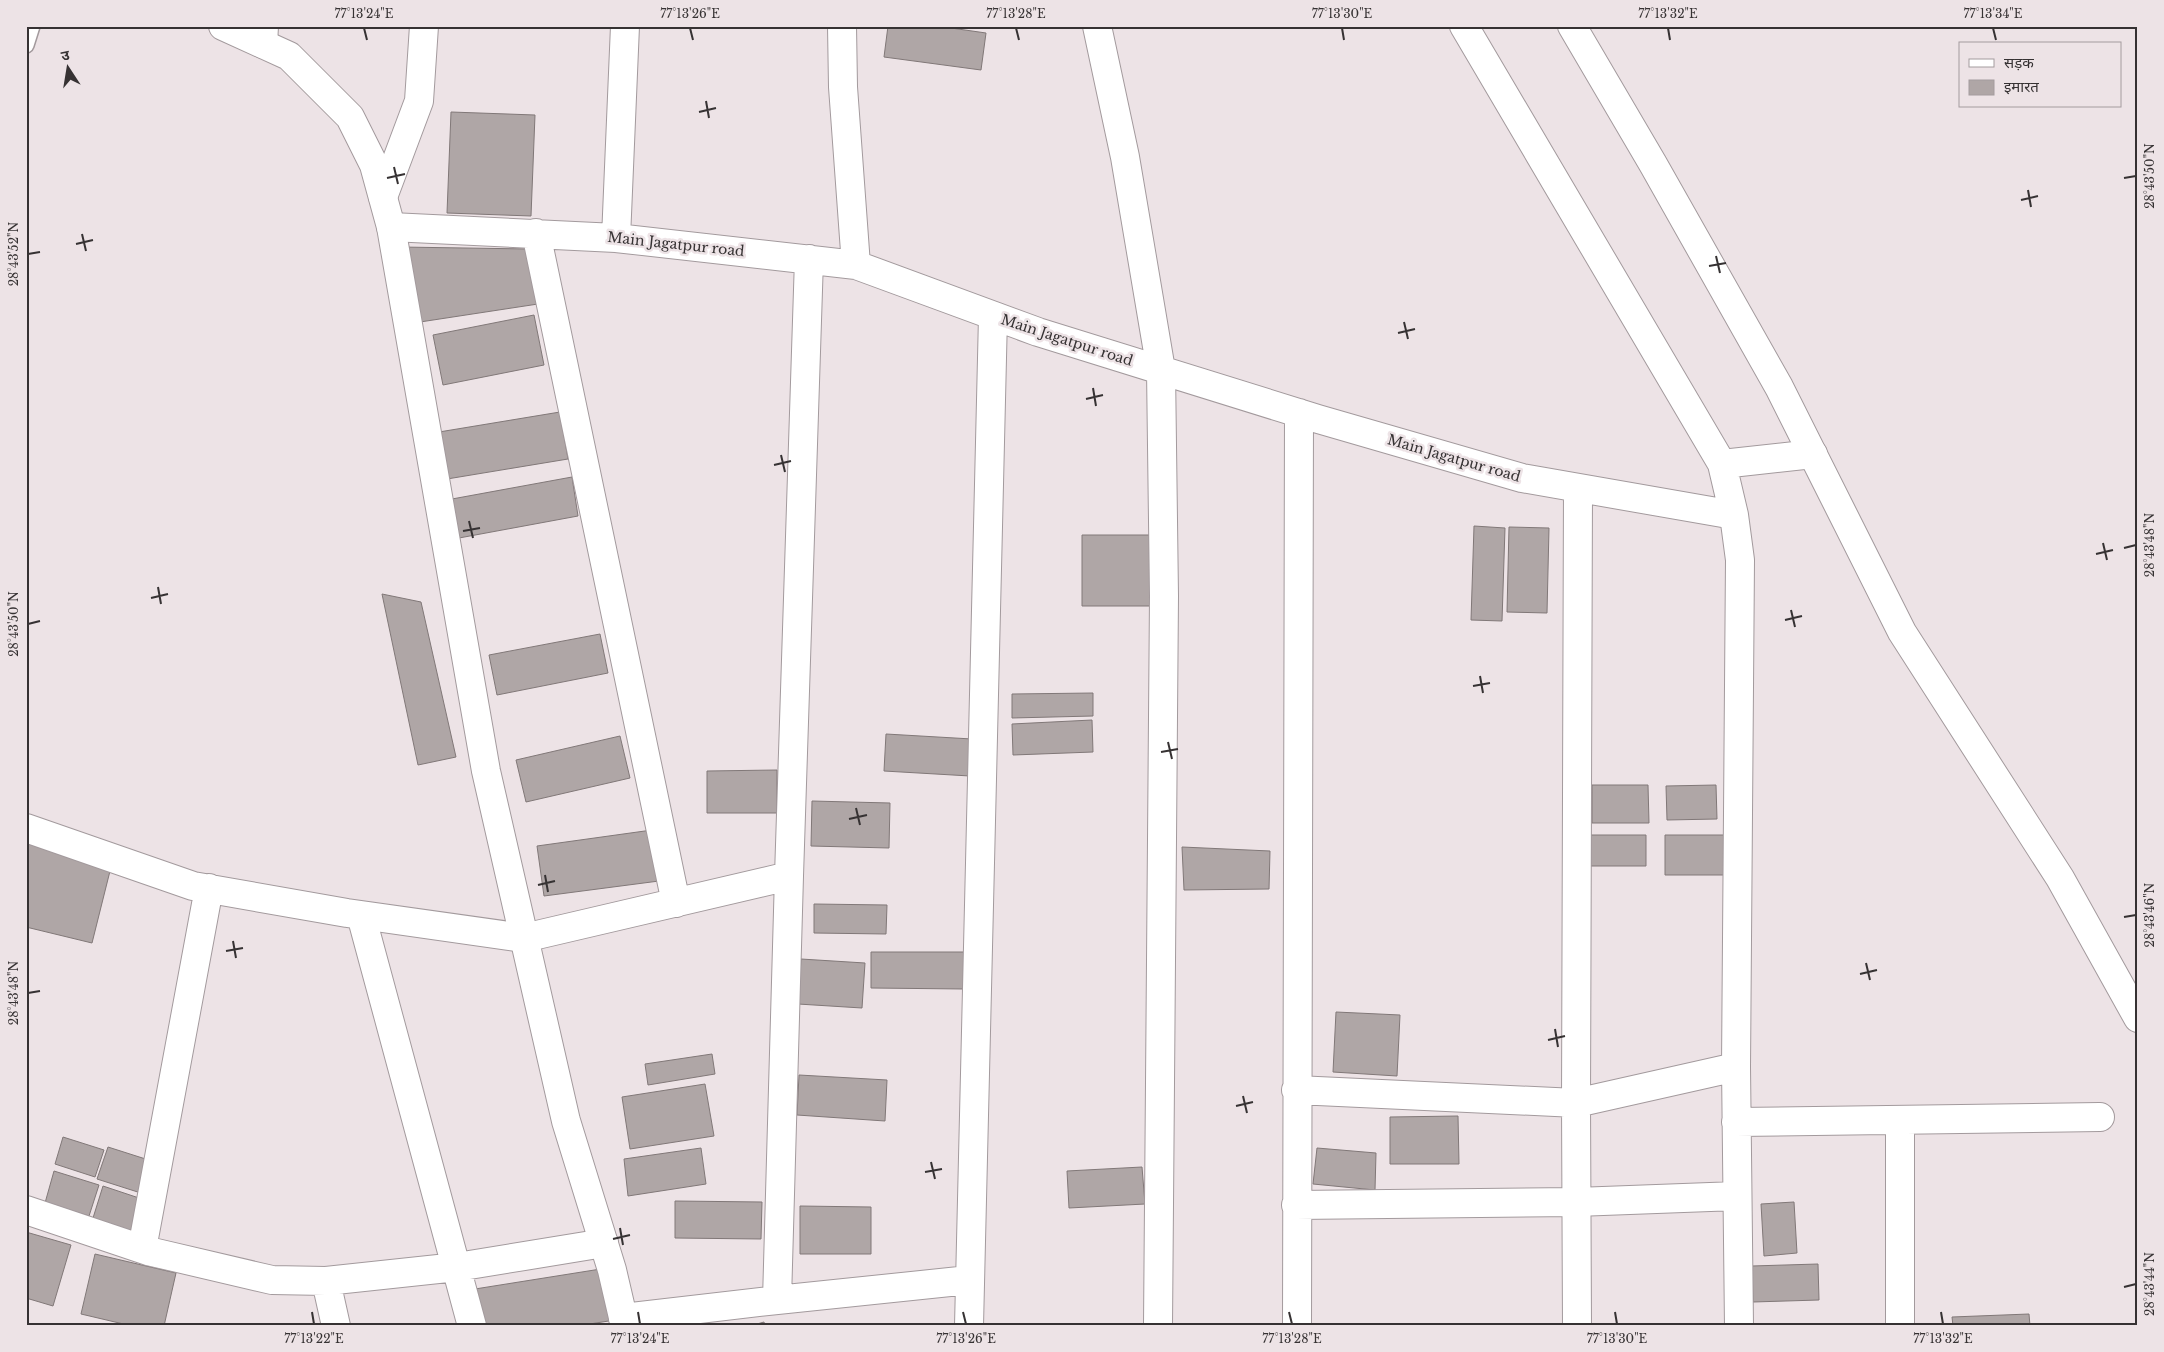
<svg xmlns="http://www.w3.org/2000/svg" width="2164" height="1352" font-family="'Libre Baskerville','Noto Sans Devanagari',serif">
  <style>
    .building { fill: #afa6a6; stroke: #817878 }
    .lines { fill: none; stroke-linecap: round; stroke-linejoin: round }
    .lane-casing { stroke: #a39a9d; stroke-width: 18 }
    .street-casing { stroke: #a39a9d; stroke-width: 30 }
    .secondary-casing { stroke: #a39a9d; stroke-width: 30 }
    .lane { stroke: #fff; stroke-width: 15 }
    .street { stroke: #fff; stroke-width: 28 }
    .secondary { stroke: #fff; stroke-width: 28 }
    .ticks { fill: none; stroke: #363233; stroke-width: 2 }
    .labels { text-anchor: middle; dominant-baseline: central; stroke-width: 5; stroke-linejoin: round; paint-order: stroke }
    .street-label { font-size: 14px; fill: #363233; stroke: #ede3e6 }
    .neatline { fill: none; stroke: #363233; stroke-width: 2 }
    .ticks-label { font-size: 12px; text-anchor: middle; fill: #363233 }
  </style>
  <rect width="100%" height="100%" fill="#ede3e6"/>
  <path class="building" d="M888,26H937L986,33L981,70L884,57Z
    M451,112L535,115L531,216L447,213Z
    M400,247L530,249L538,304L420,322Z
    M534,315L544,365L443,385L433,335Z
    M560,412L568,459L447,479L439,432Z
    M572,477L578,516L459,538L452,499Z
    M1474,526L1505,528L1502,621L1471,620Z
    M1509,527L1549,528L1547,613L1507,612Z
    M1082,535H1151L1150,606H1082Z
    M382,594L421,602L456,757L418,765Z
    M600,634L608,673L497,695L489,655Z
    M1093,693V716L1012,718V694Z
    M1092,720L1093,752L1013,755L1012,724Z
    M886,734L972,739L970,776L884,771Z
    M620,736L630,778L526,802L516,760Z
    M777,770V813H707V771Z
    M1592,785H1648L1649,823H1592Z
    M1716,785L1717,819L1667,820L1666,786Z
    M812,801L890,803L889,848L811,846Z
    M652,830L659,881L544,896L537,846Z
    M1588,835H1646V866H1587Z
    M1665,835H1724V875H1665Z
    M26,841L112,863L92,943L26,927Z
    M1182,847L1270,851L1269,889L1184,890Z
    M814,904L887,905L886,934L814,933Z
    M871,952H965L964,989L871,988Z
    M801,959L865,963L862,1008L798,1004Z
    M1336,1012L1400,1015L1397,1076L1333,1072Z
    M712,1054L715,1074L648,1085L645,1064Z
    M799,1075L887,1080L885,1121L797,1115Z
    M705,1084L714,1136L630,1149L622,1097Z
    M1458,1116L1459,1164H1390V1117Z
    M63,1137L104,1150L95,1177L55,1164Z
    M108,1147L155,1162L144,1194L97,1179Z
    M701,1148L706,1184L628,1196L624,1159Z
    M1317,1148L1376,1153L1375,1190L1313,1184Z
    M1142,1167L1145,1204L1069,1208L1067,1171Z
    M54,1171L99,1185L89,1216L45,1203Z
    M103,1186L145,1200L134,1232L93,1218Z
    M675,1201L762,1202L761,1239L675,1238Z
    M1794,1202L1797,1253L1764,1256L1761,1204Z
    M800,1206L871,1207V1254H800Z
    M26,1232L71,1245L53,1306L26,1298Z
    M95,1254L176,1273L164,1326H132L81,1314Z
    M1818,1264L1819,1300L1753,1302L1752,1266Z
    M607,1268L615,1320L577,1326H481L475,1289Z
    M2029,1314L2030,1326H1953L1952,1317Z
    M764,1322L765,1326H750Z"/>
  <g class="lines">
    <g class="lane-casing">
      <path id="lane" d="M26,45L32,26"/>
    </g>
    <g class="street-casing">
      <path id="street" d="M842,26L843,87L856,265
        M1097,26L1125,157L1161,370L1164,596L1158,1326
        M1464,26L1722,464L1734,515L1740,560L1736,1067L1739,1326
        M263,44L264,26
        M383,197L419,101L424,26
        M391,227L616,238L856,265L1038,332L1318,419L1522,478L1734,515
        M536,233L676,903
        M616,238L625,26
        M1722,464L1813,454
        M26,828L193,886L347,913L524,938L789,876L809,259
        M361,915L472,1326
        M1296,1090L1576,1103L1736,1067
        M1736,1122L2100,1117
        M1296,1205L1576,1202L1737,1196
        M26,1210L148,1251L272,1280L326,1281L457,1267L604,1243
        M142,1249L209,888
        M326,1281L336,1326
        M777,1300L789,876
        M623,1318L777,1300L969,1280
        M969,1326L993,316
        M1297,1326L1299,413
        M1577,1326L1576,1103L1578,490
        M1900,1326V1120"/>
    </g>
    <g class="secondary-casing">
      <path id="secondary" d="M223,26L289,56L350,117L374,165L391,227L486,771L566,1121L612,1270L625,1326
        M1572,26L1653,164L1779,387L1902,632L2060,878L2138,1018"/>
    </g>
    <use href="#lane" class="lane"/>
    <use href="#street" class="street"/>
    <use href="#secondary" class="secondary"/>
  </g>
  <path class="ticks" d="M364,28L367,40M690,28L693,40M1016,28L1019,40M1342,28L1344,40M1668,28L1670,40M1993,28L1996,40M706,101L709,118M699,112L716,108M394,167L398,184M387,178L405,174M2124,178L2136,176M2028,190L2031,207M2021,200L2038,196M82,234L86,251M76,244L93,240M28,254L40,252M1716,256L1720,273M1709,266L1726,263M1404,322L1408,339M1398,333L1415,329M1093,388L1096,406M1086,399L1103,395M781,455L785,472M774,465L791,461M469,521L473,538M463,531L480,528M2103,543L2107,560M2124,548L2136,545M2096,554L2113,550M158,587L161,604M151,598L168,594M1791,610L1795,627M1785,620L1802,616M28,624L40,621M1480,676L1483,693M1473,686L1490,683M1168,742L1172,759M1161,752L1178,749M856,808L860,825M849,819L867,815M545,875L548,892M538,885L555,881M2124,917L2136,915M233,941L236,958M226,951L243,948M1866,963L1870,980M1860,974L1877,970M28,993L40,991M1555,1029L1558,1047M1548,1040L1565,1036M1243,1096L1247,1113M1236,1106L1253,1102M931,1162L935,1179M925,1172L942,1169M620,1228L623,1245M613,1239L630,1235M2124,1287L2136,1284M312,1312L314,1324M638,1312L640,1324M963,1312L966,1324M1289,1312L1292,1324M1615,1312L1617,1324M1941,1312L1943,1324"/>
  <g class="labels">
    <g class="street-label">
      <text transform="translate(676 244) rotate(6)">Main Jagatpur road</text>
      <text transform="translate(1067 340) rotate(18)">Main Jagatpur road</text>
      <text transform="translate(1454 458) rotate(16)">Main Jagatpur road</text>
    </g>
  </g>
  <rect width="2164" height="1352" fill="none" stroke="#ede3e6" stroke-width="55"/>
  <rect x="1959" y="42" width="162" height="65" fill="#ede3e6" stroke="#a49c9e"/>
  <rect x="1969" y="59" width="25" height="8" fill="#ffffff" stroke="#a49c9e"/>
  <text x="2004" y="68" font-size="15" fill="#363233">सड़क</text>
  <rect x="1969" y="80" width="25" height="15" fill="#afa6a6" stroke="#a49c9e"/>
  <text x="2004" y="92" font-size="15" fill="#363233">इमारत</text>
  <g transform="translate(68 68) rotate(348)" stroke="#ede3e6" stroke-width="4" paint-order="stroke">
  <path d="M0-4L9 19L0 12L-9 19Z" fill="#363233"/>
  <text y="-8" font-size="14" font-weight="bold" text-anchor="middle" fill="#363233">उ</text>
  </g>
  <rect x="28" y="28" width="2108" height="1296" class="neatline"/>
  <g class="ticks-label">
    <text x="364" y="18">77°13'24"E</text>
    <text x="690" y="18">77°13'26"E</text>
    <text x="1016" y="18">77°13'28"E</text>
    <text x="1342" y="18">77°13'30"E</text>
    <text x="1668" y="18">77°13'32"E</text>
    <text x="1993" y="18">77°13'34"E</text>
    <text transform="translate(2150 176) rotate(-90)" y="4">28°43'50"N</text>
    <text transform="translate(14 254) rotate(-90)" y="4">28°43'52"N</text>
    <text transform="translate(2150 545) rotate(-90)" y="4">28°43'48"N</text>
    <text transform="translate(14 624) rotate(-90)" y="4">28°43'50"N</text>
    <text transform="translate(2150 915) rotate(-90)" y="4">28°43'46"N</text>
    <text transform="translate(14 993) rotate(-90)" y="4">28°43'48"N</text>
    <text transform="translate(2150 1284) rotate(-90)" y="4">28°43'44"N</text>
    <text x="314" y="1343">77°13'22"E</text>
    <text x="640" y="1343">77°13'24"E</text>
    <text x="966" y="1343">77°13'26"E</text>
    <text x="1292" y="1343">77°13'28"E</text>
    <text x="1617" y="1343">77°13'30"E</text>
    <text x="1943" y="1343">77°13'32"E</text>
  </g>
</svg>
